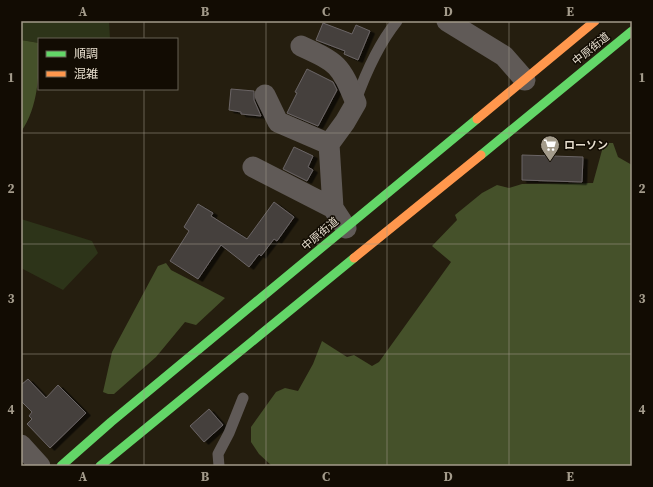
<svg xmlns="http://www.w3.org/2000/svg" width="653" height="487" font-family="'Source Serif 4','Noto Sans JP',serif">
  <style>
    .green { fill: #2d3419 }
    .forest { fill: #45512a }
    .building { fill: #443f3e; stroke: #6b6565; filter: url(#shadow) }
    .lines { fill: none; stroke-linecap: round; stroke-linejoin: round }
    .lane { stroke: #605a57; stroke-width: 11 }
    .street { stroke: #605a57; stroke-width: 21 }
    .fast { stroke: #63d668; stroke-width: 9 }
    .slow { stroke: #ff974d; stroke-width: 9 }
    .grid { fill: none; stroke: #a39b8b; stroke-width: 1; stroke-opacity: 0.55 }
    .labels { text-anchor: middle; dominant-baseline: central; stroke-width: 3; stroke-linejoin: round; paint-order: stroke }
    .street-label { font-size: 11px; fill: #e7dece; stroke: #120c03 }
    .poi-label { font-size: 11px; font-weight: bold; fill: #e7dece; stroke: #120c03; text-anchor: start }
    .neatline { fill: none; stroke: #a39b8b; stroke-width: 1.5 }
    .grid-label { font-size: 13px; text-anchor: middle; font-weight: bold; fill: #a39b8b }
  </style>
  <defs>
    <filter id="shadow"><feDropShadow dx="4.5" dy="2.5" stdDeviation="0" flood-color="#0009"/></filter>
  </defs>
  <rect width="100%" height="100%" fill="#251e0f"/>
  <path class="green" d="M21,21H109L110,39H39V43L21,40Z
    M21,219L92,241L98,253L63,290L21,268Z"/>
  <path class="forest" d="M21,40L39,43C39,74 39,106 21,132Z
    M604,143H613L618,157L632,165V466H272L259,454L251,442V427L276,392L285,388L298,391L313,364L322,341L347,357L354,355L372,366L379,362L451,262L432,246L457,220L455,215L482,193L497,185L509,188L522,184L593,183Z
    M166,263L171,270L225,298L196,325L185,322L156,357L114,394H108L103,392L112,352L158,266Z"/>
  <path class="building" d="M323,23L352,34L356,25L370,31L358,60L344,54L345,51L316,40Z
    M307,69L333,82L337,90L318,126L287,113L297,93L295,92Z
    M231,89L254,91V100L261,116L241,114V112L229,110Z
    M294,147L313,156L308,167L313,170L307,181L283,169Z
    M522,155L583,157L582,182L522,180Z
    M274,202L294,217L277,241L274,239L261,256L259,254L249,267L221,245L198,279L170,261L189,231L184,227L198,204L213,213L211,216L247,239Z
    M28,379L46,398L58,385L86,413L50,448L27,424L32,419L29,416L32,412L21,401V385Z
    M209,409L223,425L204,442L190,426Z"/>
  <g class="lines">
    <path class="lane" d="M356,100C366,72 378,45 397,21
      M219,466L218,454L229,433L243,398"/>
    <path class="street" d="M447,21L504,56L525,80
      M301,46C338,63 340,64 356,103L345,122L329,144L333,208L346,228
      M265,95L278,122L329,144
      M253,167L333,208
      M21,445L40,466"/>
    <path class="fast" d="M481,155L632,31
      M61,466L111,422L477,119
      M100,466L354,258"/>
    <path class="slow" d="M477,119L595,21
      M354,258L481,155"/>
  </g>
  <path class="grid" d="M144,21V39M266,21V466M387,21V466M509,21V466M144,89V466M21,133H632M21,244H632M21,354H632"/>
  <defs>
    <g id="supermarket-pin" transform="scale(1)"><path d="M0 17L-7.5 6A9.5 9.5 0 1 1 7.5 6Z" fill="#a39b8b" stroke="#120c03"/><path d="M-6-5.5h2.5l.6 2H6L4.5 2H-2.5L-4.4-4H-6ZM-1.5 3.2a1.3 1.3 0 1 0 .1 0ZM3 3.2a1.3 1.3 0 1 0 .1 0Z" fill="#fff"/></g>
  </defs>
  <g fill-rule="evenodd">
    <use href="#supermarket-pin" x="550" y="145"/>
  </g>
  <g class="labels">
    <g class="street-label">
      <text transform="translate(591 49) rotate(-39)">中原街道</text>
      <text transform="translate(320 234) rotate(-40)">中原街道</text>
    </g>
    <g class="poi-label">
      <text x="564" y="145">ローソン</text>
    </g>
  </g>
  <rect width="653" height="487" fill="none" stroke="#120c03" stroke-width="44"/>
  <rect x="38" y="38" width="140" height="52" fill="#120c03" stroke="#676054"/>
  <rect x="46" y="51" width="20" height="6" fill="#63d668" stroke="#676054"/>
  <text x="74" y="58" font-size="12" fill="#e7dece">順調</text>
  <rect x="46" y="71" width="20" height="6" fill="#ff974d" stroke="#676054"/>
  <text x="74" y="78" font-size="12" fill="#e7dece">混雑</text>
  <rect x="22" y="22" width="609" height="443" class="neatline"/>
  <g class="grid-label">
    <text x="83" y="16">A</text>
    <text x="205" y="16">B</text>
    <text x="326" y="16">C</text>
    <text x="448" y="16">D</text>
    <text x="570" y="16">E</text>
    <text x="11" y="82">1</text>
    <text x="642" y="82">1</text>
    <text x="11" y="193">2</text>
    <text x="642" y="193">2</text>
    <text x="11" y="303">3</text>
    <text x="642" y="303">3</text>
    <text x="11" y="414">4</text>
    <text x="642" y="414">4</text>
    <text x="83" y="481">A</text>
    <text x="205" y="481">B</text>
    <text x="326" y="481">C</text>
    <text x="448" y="481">D</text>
    <text x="570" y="481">E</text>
  </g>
</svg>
